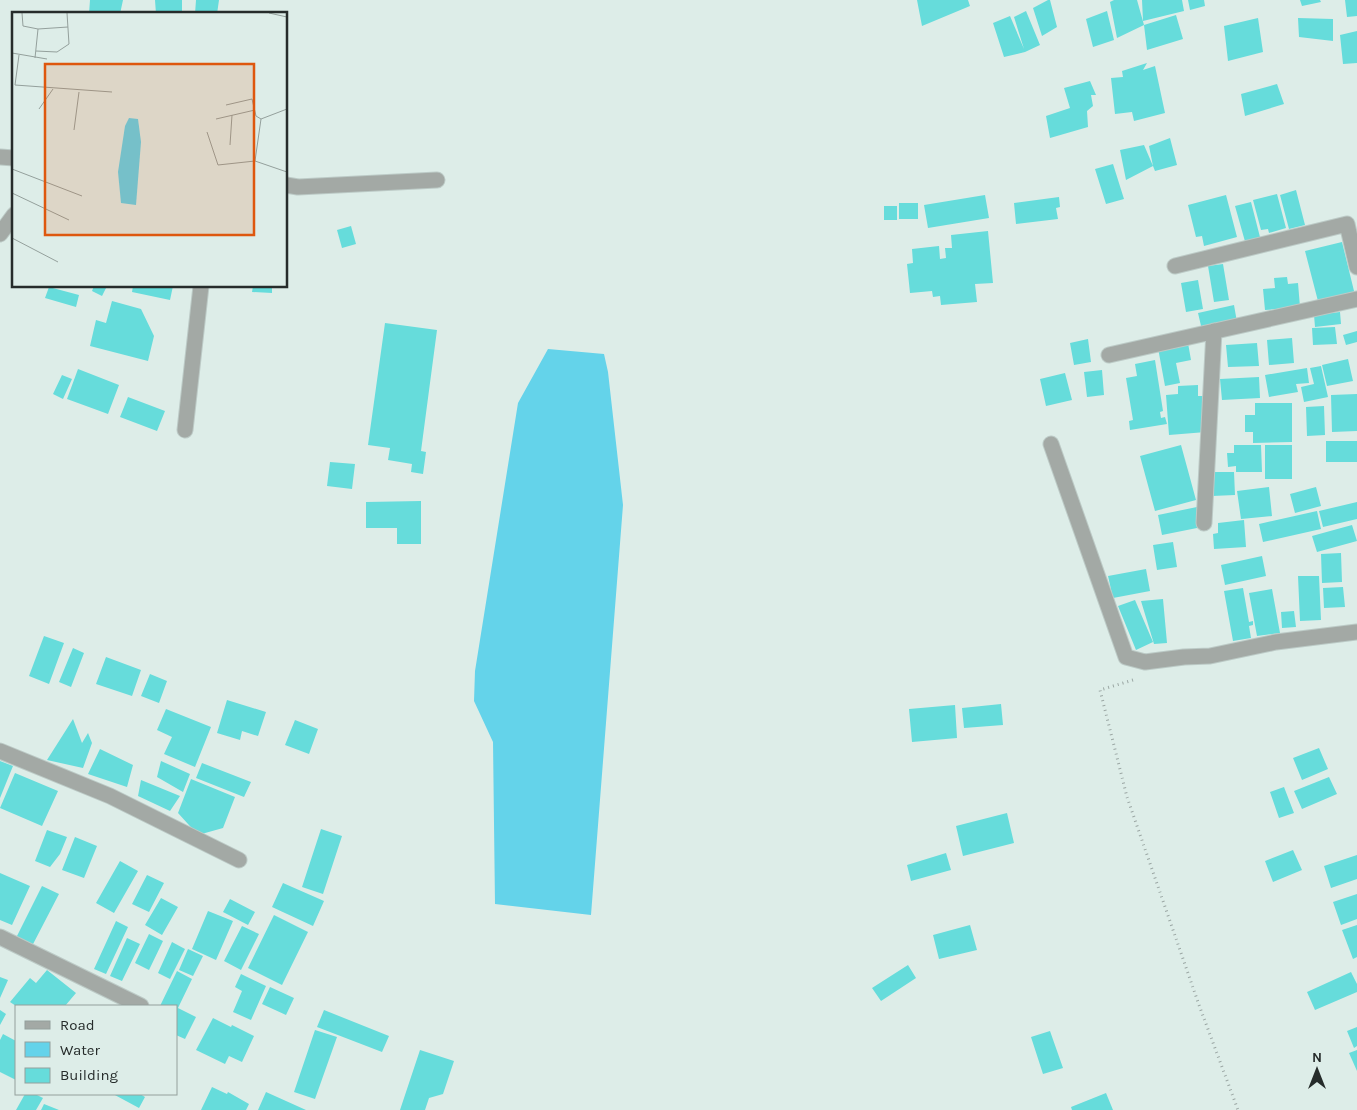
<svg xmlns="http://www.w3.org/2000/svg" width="1357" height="1110" font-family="Karla,sans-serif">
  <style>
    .water { fill: #64d3ea }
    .building { fill: #66dcdb }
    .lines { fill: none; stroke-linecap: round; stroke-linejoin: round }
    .street-casing { stroke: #bccac6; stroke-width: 17 }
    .path { stroke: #9ba7a4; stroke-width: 3; stroke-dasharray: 1 4; stroke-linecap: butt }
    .street { stroke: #a3a9a5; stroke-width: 15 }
    .inset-road { fill: none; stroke: #94a09c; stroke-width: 1 }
    .view { fill: #de570e; fill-opacity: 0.15; stroke: #de570e; stroke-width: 2.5 }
    .inset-edge { fill: none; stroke: #262c2b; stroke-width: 2.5 }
  </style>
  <rect width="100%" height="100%" fill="#ddede8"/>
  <path class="water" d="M548,349L604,354L608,372L623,505L591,915L495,904L493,742L474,701L475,671L518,403Z"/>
  <path class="building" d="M90,0H123L120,14H89Z
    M155,0H182V14H156Z
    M196,0H219L217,14H195Z
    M917,0H968L970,6L922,26Z
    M1048,0H1050L1057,27L1042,36L1033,8Z
    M1114,0H1137L1144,25L1176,15L1183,39L1147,50L1144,25L1117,38L1110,2Z
    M1142,0H1182L1184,11L1143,21Z
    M1188,0H1204L1205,6L1190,10Z
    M1300,0H1320L1321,2L1302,6Z
    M1345,0H1357V16L1347,17Z
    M1026,11L1040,45L1025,52L1004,57L993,23L1010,16L1024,49L1014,17Z
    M1107,11L1114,40L1093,47L1086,19Z
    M1258,18L1263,52L1228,61L1224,26Z
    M1298,18L1333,19V41L1299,37Z
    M1357,31V63L1343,64L1340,35Z
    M1147,63L1143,70L1155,66L1165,113L1134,121L1132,112L1115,114L1111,78L1123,77L1122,71Z
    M1090,81L1096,95H1091L1093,106L1087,111L1088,127L1050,138L1046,116L1070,108L1064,88Z
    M1277,84L1284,104L1245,116L1241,94Z
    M1170,138L1177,165L1155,171L1153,166L1126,180L1120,150L1144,145L1153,166L1149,146Z
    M1113,164L1124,199L1106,204L1095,169Z
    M1296,190L1305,225L1289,229L1280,195Z
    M1277,194L1286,228L1269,233L1268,229L1261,230L1253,200Z
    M985,195L989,218L928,228L924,205Z
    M1226,195L1237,237L1204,246L1202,236L1196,237L1188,205Z
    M1059,197L1060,207L1056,208L1058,219L1016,224L1014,203Z
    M1251,202L1261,241L1246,245L1235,206Z
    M899,203H918V219H899Z
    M884,206H897V220H884Z
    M351,226L356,244L342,248L337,230Z
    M988,231L993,283L975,284L977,302L941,305L940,296L933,297L932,291L910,293L907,264L913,263L912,249L939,246L940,259L946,258L945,248H952L951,235Z
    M1342,242L1355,295L1319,305L1305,251Z
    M1223,264L1229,300L1214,302L1208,266Z
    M1287,277L1288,284L1298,283L1300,307L1265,310L1263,289L1275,288L1274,278Z
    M1198,280L1203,309L1186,312L1181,283Z
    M94,286H107L102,296L92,291Z
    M133,286H173L170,300L132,292Z
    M253,286H272V293L252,292Z
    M49,287L79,295L76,307L45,298Z
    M112,301L141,309L154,336L148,361L90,346L96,320L106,323Z
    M1234,305L1237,322L1202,330L1198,313Z
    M1340,312L1341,324L1315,327L1314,315Z
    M385,323L437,330L421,451L426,452L423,474L411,472L412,464L388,460L390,448L368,445Z
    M1335,327L1337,344L1313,345L1312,328Z
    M1357,331V342L1346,345L1343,335Z
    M1292,338L1294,363L1269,365L1267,340Z
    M1088,339L1091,362L1074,365L1070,343Z
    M1188,343L1191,360L1176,363L1180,383L1165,386L1158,348Z
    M1257,343L1259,366L1228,367L1226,345Z
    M1348,359L1353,381L1327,386L1322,365Z
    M1155,360L1163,411L1160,412L1161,418L1165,417L1167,424L1130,430L1129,421L1133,420L1126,378L1137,376L1135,364Z
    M1321,366L1328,397L1304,402L1301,387L1314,384L1310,368Z
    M1307,368L1309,383L1296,384L1298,392L1269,397L1265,375Z
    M78,369L119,385L108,414L67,399Z
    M1102,370L1104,395L1087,397L1084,372Z
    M1065,373L1072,400L1046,406L1040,379Z
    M62,375L72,379L63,399L53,394Z
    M1259,377L1260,398L1222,400L1220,379Z
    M1198,385V396H1204L1206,432L1169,435L1166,395L1178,394V386Z
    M1357,394V431L1332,432L1331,395Z
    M128,397L165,411L157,431L120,417Z
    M1255,403H1292V442L1253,443V432H1245V415H1255Z
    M1324,406L1325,435L1307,436L1306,407Z
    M1326,441H1357V462H1326Z
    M1181,445L1196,500L1155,511L1140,456Z
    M1234,445H1261L1262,472H1236V466L1228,467L1227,453H1234Z
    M1265,445H1292V479H1265Z
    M330,462L355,464L352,489L327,486Z
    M1212,472H1234L1235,495L1212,496Z
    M1269,487L1272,516L1241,519L1237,491Z
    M1316,487L1321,506L1295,513L1290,494Z
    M421,501V544H397V528H366V502Z
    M1357,502V519L1323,527L1319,511Z
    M1197,507L1202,527L1162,535L1158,515Z
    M1317,511L1321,529L1263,542L1259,524Z
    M1244,520L1246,547L1214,549L1213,534L1218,533V523Z
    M1352,525L1357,541L1317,552L1312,536Z
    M1173,542L1177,567L1157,570L1153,545Z
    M1341,553L1342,582L1322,583L1321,554Z
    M1262,556L1266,576L1225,585L1221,565Z
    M1146,569L1150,591L1113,598L1108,576Z
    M1298,576H1319L1321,620L1300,621Z
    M1343,587L1345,607L1324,608L1323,588Z
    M1243,588L1249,622L1253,621V625L1249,626L1251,638L1233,641L1224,591Z
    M1272,589L1280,633L1257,636L1249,593Z
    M1163,599L1167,643L1154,644L1141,601Z
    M1135,600L1153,642L1136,650L1118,606Z
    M1294,611L1296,627L1282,628L1281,612Z
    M44,636L64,643L49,684L29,676Z
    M73,648L84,653L71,687L59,682Z
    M106,657L141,670L132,696L96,684Z
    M150,674L167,681L159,703L141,696Z
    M227,700L266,712L258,736L242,731L240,740L217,733Z
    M1001,704L1003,725L964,728L962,708Z
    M955,705L957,738L912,742L909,709Z
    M166,709L211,727L195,767L164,754L172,737L157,730Z
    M73,719L82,743L88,733L92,743L83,768L47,760Z
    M295,720L318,729L309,754L285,745Z
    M1319,748L1328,769L1302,780L1293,758Z
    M100,749L133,765L127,787L88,774Z
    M0,761L13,766L0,798Z
    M161,761L190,774L183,792L157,777Z
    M202,763L251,782L244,797L196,778Z
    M15,773L58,791L42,826L0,808Z
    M1329,777L1337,794L1302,809L1294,791Z
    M191,779L235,797L223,828L198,835L178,813Z
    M141,780L180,796L170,811L138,796Z
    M1284,787L1294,813L1279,818L1270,792Z
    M1007,813L1014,843L963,856L956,826Z
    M321,829L342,836L323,894L302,887Z
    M47,830L67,837L60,854L50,867L35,861Z
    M75,837L97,846L84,878L62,870Z
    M1293,850L1302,870L1273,882L1265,861Z
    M946,853L951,870L911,881L907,865Z
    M1357,855V879L1331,888L1324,866Z
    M120,861L138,871L114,913L96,903Z
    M0,873L30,886L12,925L0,920Z
    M147,875L164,883L149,912L132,904Z
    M283,883L324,901L313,926L272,907Z
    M42,886L59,894L31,948L15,940Z
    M1357,894V919L1341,925L1333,902Z
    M161,898L178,907L162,935L145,925Z
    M230,899L255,912L248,925L223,912Z
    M208,911L233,921L216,960L192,949Z
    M274,915L308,932L282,985L248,968Z
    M116,921L128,927L106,974L94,969Z
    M970,925L977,950L939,959L933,935Z
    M1357,925V957L1353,959L1342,930Z
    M242,926L259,934L241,970L224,961Z
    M149,934L163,941L149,970L135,963Z
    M127,938L140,944L122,981L110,976Z
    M172,942L185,949L170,979L158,973Z
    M188,949L203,956L193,976L179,970Z
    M908,965L916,978L881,1001L872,988Z
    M47,970L76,993L65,1006H16L10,1002L30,978L36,983Z
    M177,971L192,979L178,1008L196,1017L185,1039L176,1035V1006H160Z
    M1351,972L1357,984V992L1315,1010L1307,992Z
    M241,974L266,986L251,1020L233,1012L242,991L235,987Z
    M0,977L8,980L0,998Z
    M270,987L294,998L286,1015L262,1004Z
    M0,1010L6,1014L0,1025Z
    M324,1010L389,1036L382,1052L317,1027Z
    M213,1018L231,1027L232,1025L254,1036L242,1062L229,1056L225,1064L196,1050Z
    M1357,1027V1046L1354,1048L1347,1031Z
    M315,1030L337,1037L315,1099L294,1092Z
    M1050,1031L1063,1068L1043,1074L1031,1037Z
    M3,1034L16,1041V1080L0,1072V1040Z
    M420,1050L454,1061L443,1094L429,1098L425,1110H400Z
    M1357,1050V1071L1349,1053Z
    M212,1087L227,1094L228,1092L249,1104L246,1110H201Z
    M266,1092L306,1110H258Z
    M1106,1093L1113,1110H1072L1071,1107Z
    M25,1094H35L43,1098L36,1110H16Z
    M113,1094H140L145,1097L139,1108Z
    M44,1104L59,1110H41Z"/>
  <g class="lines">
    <g class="street-casing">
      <path id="street" d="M0,157L14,158
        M286,185L298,187L437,180
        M0,234L14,215
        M1175,266L1347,224L1357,267
        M1109,355L1357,299
        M185,430L201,286
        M1051,444L1126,657L1145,662L1184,657L1210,656L1276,642L1357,632
        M1204,523L1214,331
        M0,751L110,796L239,860
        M0,937L141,1006"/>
    </g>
    <path class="path" d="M1133,680L1100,690L1127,797L1199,1005L1238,1110"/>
    <use href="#street" class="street"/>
  </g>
  <g transform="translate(12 12)">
    <rect width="275" height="275" fill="#ddede8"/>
    <path d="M117,106L126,107L129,130L124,193L109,191L106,160L113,114Z" fill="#64d3ea"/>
    <path class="inset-road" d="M10,1L11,14L26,17L23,46M257,1L275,5M26,17L56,15M24,39L45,40L57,32L55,1M0,41L35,47M7,43L3,73L100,80M214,93L240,87L244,104L249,107M27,97L41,77M204,107L243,98M62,118L67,80M195,120L206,153L243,149L275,160M218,133L220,103M243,149L249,107L275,97M0,157L70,184M0,181L57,208M0,226L46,250"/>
    <path class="view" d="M33,52H242V223H33Z"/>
    <rect width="275" height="275" class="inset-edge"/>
  </g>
  <rect x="15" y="1005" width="162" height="90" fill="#ddede8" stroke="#94a09c"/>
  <rect x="25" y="1021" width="25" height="8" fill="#a3a9a5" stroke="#94a09c"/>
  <text x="60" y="1030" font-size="15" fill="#262c2b">Road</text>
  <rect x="25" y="1042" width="25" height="15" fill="#64d3ea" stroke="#94a09c"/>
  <text x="60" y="1055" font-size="15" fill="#262c2b">Water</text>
  <rect x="25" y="1068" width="25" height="15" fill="#66dcdb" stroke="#94a09c"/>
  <text x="60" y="1080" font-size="15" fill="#262c2b">Building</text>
  <g transform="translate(1317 1070)" stroke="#ddede8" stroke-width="4" paint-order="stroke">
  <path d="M0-4L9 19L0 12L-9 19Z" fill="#262c2b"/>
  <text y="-8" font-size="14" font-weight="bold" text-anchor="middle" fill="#262c2b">N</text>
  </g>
</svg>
